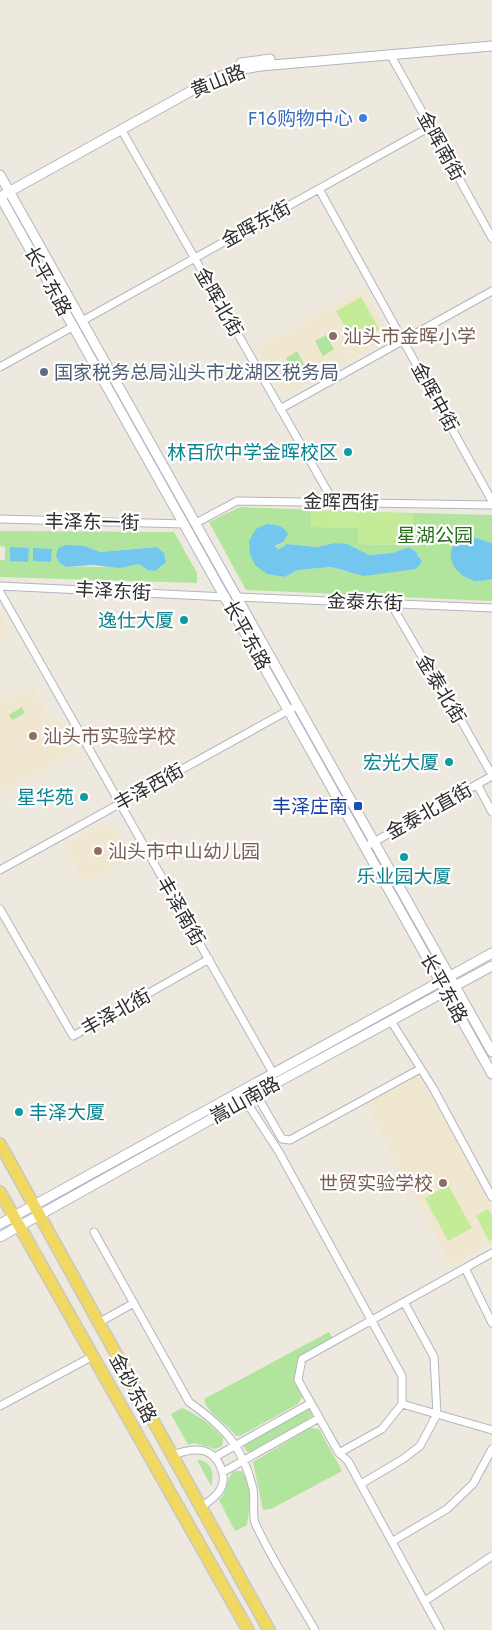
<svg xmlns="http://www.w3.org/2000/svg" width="492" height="1630" font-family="Jost,'Noto Sans SC',sans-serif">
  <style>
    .education { fill: #efe7cf }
    .green { fill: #b1e49c; fill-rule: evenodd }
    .pitch { fill: #c3eb98 }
    .water { fill: #73c7ef }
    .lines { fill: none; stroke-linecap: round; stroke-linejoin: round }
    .minor-casing { stroke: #b3b5c0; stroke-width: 9 }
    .tertiary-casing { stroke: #b3b5c0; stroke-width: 11 }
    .primary-casing { stroke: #c8c8c8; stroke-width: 14 }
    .minor { stroke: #fff; stroke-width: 7 }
    .tertiary { stroke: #fff; stroke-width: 9 }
    .primary { stroke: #f1d861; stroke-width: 11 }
    .shop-dot { fill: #3f7fe0; stroke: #fff; stroke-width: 2 }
    .education-dot { fill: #8d6e63; stroke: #fff; stroke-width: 2 }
    .service-dot { fill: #5c6f8a; stroke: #fff; stroke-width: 2 }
    .culture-dot { fill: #0f9aa8; stroke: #fff; stroke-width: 2 }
    .transit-dot { fill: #1a4fb4; stroke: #fff; stroke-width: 2 }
    .labels { text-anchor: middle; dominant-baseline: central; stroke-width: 4.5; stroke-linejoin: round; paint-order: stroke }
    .street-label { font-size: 19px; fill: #2d2d2d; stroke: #fff }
    .shop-label { font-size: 19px; fill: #366cbe; stroke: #fff; text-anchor: end }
    .education-label { font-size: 19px; fill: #785e54; stroke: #fff; text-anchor: start }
    .service-label { font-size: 19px; fill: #4e5e75; stroke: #fff; text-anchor: start }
    .culture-label { font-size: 19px; fill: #0d838f; stroke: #fff; text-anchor: end }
    .park-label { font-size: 19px; fill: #276c1b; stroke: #fff }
    .transit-label { font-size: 19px; fill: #164399; stroke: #fff; text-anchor: end }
  </style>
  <rect width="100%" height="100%" fill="#eee9df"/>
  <path class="education" d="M364,288L388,331L385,341L289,392L280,389L257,348Z
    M0,614L12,635L0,642Z
    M33,687L50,718L58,720L75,752L0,794V691L6,702Z
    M100,825L115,828L133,857L85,884L63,845Z
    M418,1074L454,1134L492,1209V1243L451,1266L365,1103Z"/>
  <path class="green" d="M326,335L334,349L323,356L315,341Z
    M297,351L305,366L294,372L286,358Z
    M240,507L312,510L311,527L358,528V544L412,545L413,513L492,515V543L473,537L476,581L492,579V601L246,590L209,522ZM277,525L283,542L275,547L278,551L287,544L317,547L336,543L369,555L392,553L409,547L420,556L344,571L331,567L298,570L284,577L267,574Z
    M0,531L174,532L197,573V583L0,577V560H5V547L0,546ZM85,546L100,552L157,547L166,557L148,570L139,564C114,569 91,565 66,567Z
    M22,707L25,713L12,720L9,715Z
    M329,1332L332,1337L299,1358L295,1380L302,1397L298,1404L240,1436H236C227,1423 207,1414 204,1399Z
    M182,1408C198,1415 211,1424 223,1438L222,1446L215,1449L194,1443L188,1445L171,1414Z
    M307,1410H311L313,1413L311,1417L250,1452L246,1451L244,1447L246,1443Z
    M310,1428L319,1429L342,1471L271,1509L263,1510L253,1462Z
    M197,1460C211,1460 215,1474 211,1486Z
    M234,1471H241C253,1483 249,1510 247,1525L235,1531L219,1500C229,1492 225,1479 234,1471Z"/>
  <path class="pitch" d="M361,297L379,329L354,343L336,311Z
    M312,510L413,513V545L358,544V528L311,527Z
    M448,1185L472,1228L448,1241L425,1198Z
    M488,1209L492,1216V1239L489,1241L476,1216Z"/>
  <path class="water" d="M267,524C276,525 283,525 288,534L283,542L275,546L278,550L287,544L317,547L335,543L347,544L369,555L392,553L409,547L416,552L422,562L416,569L364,576L331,567L298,570L284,577L267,574L255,565L250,554L249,541L256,529Z
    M473,537L492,543V579C487,580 481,581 476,581C447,575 439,539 473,537Z
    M66,545L85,546L100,552L157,547L164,553L166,562L155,571L148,570L139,564L120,568L93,565L66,567L59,562L56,556L58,548Z
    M10,547L29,548L28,562L10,561Z
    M33,548L52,549L51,562L33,561Z"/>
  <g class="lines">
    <g class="minor-casing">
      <path id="minor" d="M390,54L492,238
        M121,129L333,501
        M319,189L492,501
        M82,321L430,127
        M0,367L74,326
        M280,409L492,291
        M0,519L185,524
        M196,523L237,501L492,505
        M0,586L226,597
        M0,592L273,1073
        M237,597L492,608
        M391,604L422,657L432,669L492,775
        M477,784L492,812
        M365,847L492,776
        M0,870L298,705
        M0,909L73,1036L209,959
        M391,1021L433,1088L492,1197
        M256,1094L282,1139L290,1140L420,1069
        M245,1100L279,1152L402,1376V1404L382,1429L339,1453
        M94,1232L189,1402C224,1427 243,1446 253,1489C255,1498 252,1516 255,1523C272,1560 295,1595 315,1630
        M465,1268L492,1323
        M98,1323L134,1303
        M402,1404L492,1430
        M0,1406L93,1356
        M171,1456C192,1447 214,1445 222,1471C224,1476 224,1484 220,1490C216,1497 207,1503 200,1508
        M215,1457L311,1403
        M223,1472L319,1418
        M361,1484L403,1459L420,1446L437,1414L434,1357L404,1302
        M393,1541L447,1509L473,1484L492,1449
        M425,1601L492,1556
        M440,1630L348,1461L339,1453L298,1380L302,1359L492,1253"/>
    </g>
    <g class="tertiary-casing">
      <path id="tertiary" d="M241,63L270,59
        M0,175L492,1052
        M5,194L211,80L237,70L261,66L492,46
        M0,196L492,1074
        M0,1224L492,953
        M0,1237L278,1082L492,966"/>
    </g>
    <g class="primary-casing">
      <path id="primary" d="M0,1144L269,1630
        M0,1192L248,1630"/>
    </g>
    <use href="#minor" class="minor"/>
    <use href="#tertiary" class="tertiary"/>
    <use href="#primary" class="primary"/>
  </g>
  <circle class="shop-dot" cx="363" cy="118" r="5"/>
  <g class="education-dot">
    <circle cx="333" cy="336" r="5"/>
    <circle cx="33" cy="736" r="5"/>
    <circle cx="98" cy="851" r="5"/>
    <circle cx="443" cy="1183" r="5"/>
  </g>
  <circle class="service-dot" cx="44" cy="372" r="5"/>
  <g class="culture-dot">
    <circle cx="348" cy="452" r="5"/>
    <circle cx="184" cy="620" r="5"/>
    <circle cx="449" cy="762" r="5"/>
    <circle cx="84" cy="797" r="5"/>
    <circle cx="404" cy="857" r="5"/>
    <circle cx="19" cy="1112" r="5"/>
  </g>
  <rect class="transit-dot" x="353" y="801" width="10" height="10" rx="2.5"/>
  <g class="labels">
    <g class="street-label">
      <text transform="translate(218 81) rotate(-22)">黄山路</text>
      <text transform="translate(441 146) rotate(61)">金晖南街</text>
      <text transform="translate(256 224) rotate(-29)">金晖东街</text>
      <text transform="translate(48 281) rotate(61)">长平东路</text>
      <text transform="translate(219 302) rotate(60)">金晖北街</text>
      <text transform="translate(435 397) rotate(61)">金晖中街</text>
      <text transform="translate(341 502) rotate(1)">金晖西街</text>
      <text transform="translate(92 522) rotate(1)">丰泽东一街</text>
      <text transform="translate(113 591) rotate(3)">丰泽东街</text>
      <text transform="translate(365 602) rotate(2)">金泰东街</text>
      <text transform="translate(247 635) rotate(61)">长平东路</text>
      <text transform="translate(441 689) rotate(59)">金泰北街</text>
      <text transform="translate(149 787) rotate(-29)">丰泽西街</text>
      <text transform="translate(429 811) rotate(-29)">金泰北直街</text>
      <text transform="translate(181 911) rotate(60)">丰泽南街</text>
      <text transform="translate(444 988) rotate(61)">长平东路</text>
      <text transform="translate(116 1012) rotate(-29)">丰泽北街</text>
      <text transform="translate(245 1100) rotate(-29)">嵩山南路</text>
      <text transform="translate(133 1388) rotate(61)">金砂东路</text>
    </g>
    <g class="shop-label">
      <text x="353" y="118">F16购物中心</text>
    </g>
    <g class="education-label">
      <text x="343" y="336">汕头市金晖小学</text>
      <text x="43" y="736">汕头市实验学校</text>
      <text x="108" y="851">汕头市中山幼儿园</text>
      <text x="433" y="1183" text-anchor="end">世贸实验学校</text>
    </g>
    <g class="service-label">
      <text x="54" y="372">国家税务总局汕头市龙湖区税务局</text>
    </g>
    <g class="culture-label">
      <text x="338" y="452">林百欣中学金晖校区</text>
      <text x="174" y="620">逸仕大厦</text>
      <text x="439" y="762">宏光大厦</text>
      <text x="74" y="797">星华苑</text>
      <text x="404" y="876" text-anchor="middle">乐业园大厦</text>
      <text x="29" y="1112" text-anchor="start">丰泽大厦</text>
    </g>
    <g class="park-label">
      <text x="435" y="535">星湖公园</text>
    </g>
    <g class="transit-label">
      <text x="348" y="806">丰泽庄南</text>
    </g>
  </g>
</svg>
